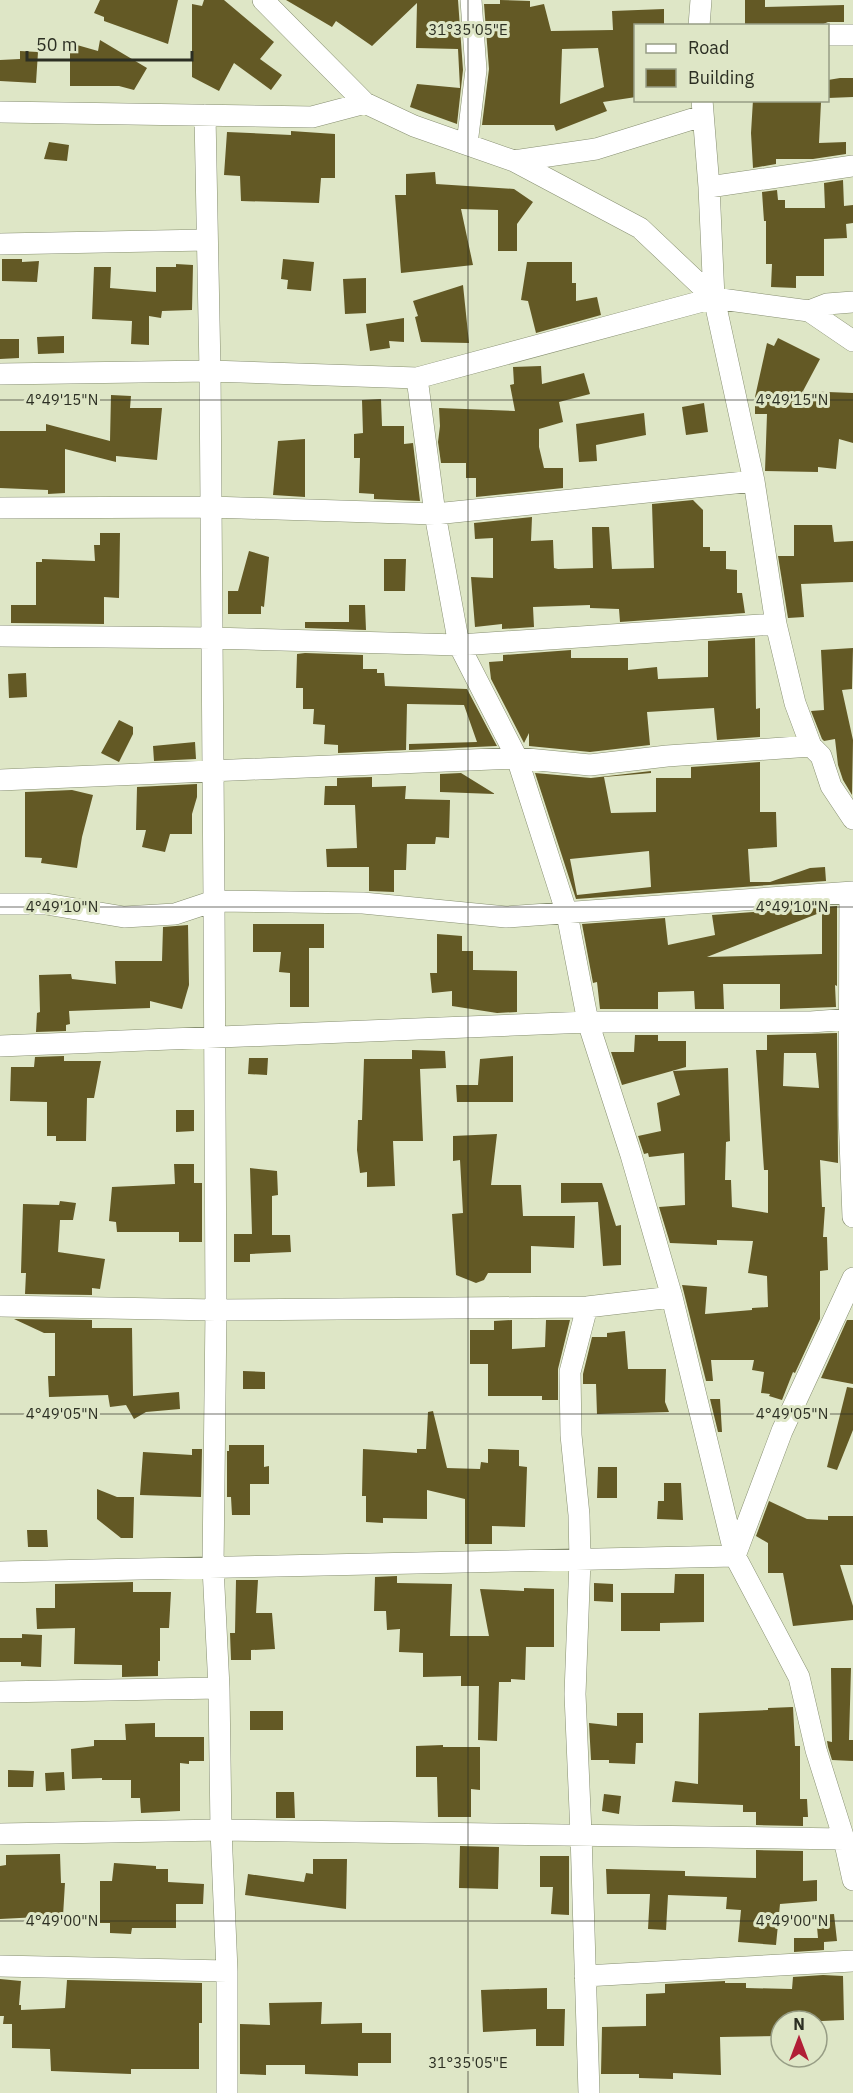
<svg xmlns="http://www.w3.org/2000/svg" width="853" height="2093" font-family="'IBM Plex Sans',sans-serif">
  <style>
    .building { fill: #635925; fill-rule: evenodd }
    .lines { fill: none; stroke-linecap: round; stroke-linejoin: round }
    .street-casing { stroke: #878f71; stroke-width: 22 }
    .street { stroke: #fff; stroke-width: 21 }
    .ticks { fill: none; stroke: #2c2f23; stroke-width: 1.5; stroke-opacity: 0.45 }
    .ticks-label { font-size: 15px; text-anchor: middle; fill: #2c2f23; stroke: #dee6c6; stroke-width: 6; stroke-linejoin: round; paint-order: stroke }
  </style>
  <rect width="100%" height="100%" fill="#dee6c6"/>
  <path class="building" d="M100,0H178L168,44L104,21V17L94,13Z
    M204,0H224L274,42L260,59L282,75L271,90L234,63L219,91L192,77V4L202,6Z
    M286,0H458L463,70L457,124L410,107L417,84L460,88L458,49L416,48L417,3L372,46L336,21L332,27Z
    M500,0L530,1V7L544,4L551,31L613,30L612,11L664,9V26H636V97L603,102L607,111L556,131L554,125H482L489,69L484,4H500ZM598,48L604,87L560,104L562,49Z
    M745,0H765V7L844,5V22H828L821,25L745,26Z
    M100,40L147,68L134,90L119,86H70V43L98,51Z
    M20,51L38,52L36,83L0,81V60L20,59Z
    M840,78H853V97L828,98V80Z
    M753,100L821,102L819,143L846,142V154L813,159H776V164L753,168L751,133Z
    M291,131L335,134V178H321L319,203L241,201L240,176L224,175L227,132L291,135Z
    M49,142L69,145L67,161L44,159Z
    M435,172L436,184L514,189L533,202L517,224V251H498V210L461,209L473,265L401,273L395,195H406V174Z
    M843,180L844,206L853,205V223L846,224L847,238L824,239V276H796V288L771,287L772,264H766V221H764L762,192L777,190L778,200H785V208H825L824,183Z
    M2,259H22V262L39,261L37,282L2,281Z
    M283,259L314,262L311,291L287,289L288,280L281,279Z
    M527,262H572V283H576V301L597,297L601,315L536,333L528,301L521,300Z
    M176,264L193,265L192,310L162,311L161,318L149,316V345L131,344L132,321L92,319L94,267H111L110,288L156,292V267H176Z
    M366,278V313L345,314L343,279Z
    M463,285L469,343L421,342L415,317L418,316L413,301Z
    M404,318V342L389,341L390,348L370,351L366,324Z
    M64,336V353L38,354L37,337Z
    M778,338L820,359L803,391L853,393V443L839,439L836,469L818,467V472L765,471L767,414H755V397L767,343L774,346Z
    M0,339H19V358L0,359Z
    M541,366L542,384L584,373L590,394L559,402L563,422L539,429V447L544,468H563V488L476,497V478H466V463H441L438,442L440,426L439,408L515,411L510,385L514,384L513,367Z
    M111,395L131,396L130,408H162L157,460L116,456V462L65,449V493L48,494V490L0,488V431H46V424L110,441Z
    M381,399L382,426H404V444L413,443L420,501L374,499V494L359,493L360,458H354V434L363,433L362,400Z
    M704,403L708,432L686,435L682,407Z
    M644,413L646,435L596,445L597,461L579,462L576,424Z
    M305,439V497L273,495L278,441Z
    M693,500L703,510V547H710V551H726V569L737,570V593H742L745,613L620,622L619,609L590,608V605L533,607L534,627L502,629V624L475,627L471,577L493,578V538L475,539L474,523L532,517L531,541L553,540L554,568L558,569L593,568L592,527H609L612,569L654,568L652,504Z
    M794,525H832L834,542L853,541V582L801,584L804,617L788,618L778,556H794Z
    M100,533H120L119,598L104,597V624L11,623V605H36V562H42V559L95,561L94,545H100Z
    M249,551L269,557L264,607L261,606V614H228V591H238Z
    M384,559H406L405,591H384Z
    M349,605H365L366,630L305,628V622H349Z
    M755,638L756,709L760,708V737L717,740L714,708L647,712L650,745L590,752L529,746V733L524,743L491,679L489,662L503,661V655L571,650V658H628V670L657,667L658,679L708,677V641Z
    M853,648L852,689L842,690L853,740L852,795L843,780L838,765L835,739L824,741L822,739L811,711L824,710L821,650Z
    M305,653L363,655V669H377V673H384L385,686L467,689L497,746L409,750V744L477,742L464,705L407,704L406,750L338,753V745L324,744L325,725L313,724L314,709H303V688H296L297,654Z
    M26,673L27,697L9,698L8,674Z
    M119,720L133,727V734L119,762L101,753Z
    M195,742L196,759L154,761L153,746Z
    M760,762V812H776L777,847L748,849L750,882H770L810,868L825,867L826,881L576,899L535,773L591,778L651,771V773L604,777L611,813L656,812V778H691V767ZM649,851L651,887L577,895L570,859Z
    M461,773L495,794L440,792V774Z
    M372,777V787L406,786L405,799L450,800L449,838L436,837L435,844H407L406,870H394V892L369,891V867H327L326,849L357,848L355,805H324L325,786H337V778Z
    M197,784V797L192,814V834H170L165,852L142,847L146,830H136L137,787Z
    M72,790L93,795L82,837L77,868L41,863L42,858L25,857V792Z
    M837,906V986L835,985L836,1007L780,1009V984H723L724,1009H695L694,991L658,992V1009H600L597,982L593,983L582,924L665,918L668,945L715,935L712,915ZM822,912V954L707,957L717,953Z
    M253,924H324V948H309V1007H290V973L279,972L281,952H253Z
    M188,925L189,985L182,1009L150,1001V1008L69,1011L70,1024L66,1025V1031L36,1032L37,1013L40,1012L39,975L71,974L72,979L116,984L115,961H162L163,927Z
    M437,934L462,936V951H473V970L517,971V1012L497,1013L452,1006V991L432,993L430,973H437Z
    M837,1033L838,1163L820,1160L822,1207H825L823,1237H827L828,1270L820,1271V1319L795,1373L793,1372L782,1400L769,1396L770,1394L761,1393L764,1372L752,1370L754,1360H711L713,1381H706L682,1285L707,1287L705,1314L752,1310V1308L768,1307L767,1276L748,1273L753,1241L717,1240V1245L670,1243L659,1207L685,1205L684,1153L649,1157L648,1153L644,1154L638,1136L661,1131L657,1103L680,1095L673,1071L728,1068L730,1141L726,1142L725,1180H731L732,1207L768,1213V1170H764L756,1050H767V1035ZM784,1053H816L819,1088L783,1086Z
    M633,1035H658V1041H686V1067L622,1085L611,1052H634L635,1035Z
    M412,1050L445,1051L446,1068L420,1069L423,1141H393L395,1186L367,1187V1172L360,1173L357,1150L358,1120H362L364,1059H412Z
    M64,1056V1061H101L94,1098H87L86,1141H56V1136H47V1102L10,1101L11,1067H34L35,1057Z
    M513,1056V1102H457L456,1085H478L480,1059Z
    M249,1058H268L267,1075L248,1074Z
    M176,1110H194V1131L176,1132Z
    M497,1134L491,1185H521L523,1216H575L574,1248L531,1246V1273H488L484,1280L476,1283L456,1275L452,1214L463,1213L460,1160L453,1161V1136Z
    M174,1164H194V1183H202V1242H179V1232H117L116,1222L109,1221L112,1187L175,1184Z
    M250,1168L277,1171L278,1195L272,1196V1235H290L291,1252L250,1254V1262H234V1234H252Z
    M561,1183H602L616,1226L621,1225V1265L603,1266L598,1202L561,1203Z
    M60,1201L76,1203L73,1220H60L58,1252L105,1259L100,1289L92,1288V1295L25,1294L26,1273H21L23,1204L59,1205Z
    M14,1319L92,1320V1328H132L133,1396L179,1392L180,1409L146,1412L134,1419L126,1405L110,1407L108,1395L49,1397L48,1376H55V1333H44Z
    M512,1320V1349L545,1347L546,1320H570L558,1369V1400H542V1396H488V1364H470V1330H494V1321Z
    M847,1320H853V1384L821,1378Z
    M625,1331L628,1369H666L665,1402L669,1412L597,1414L596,1384H583V1374L592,1337H607V1333Z
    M243,1371L265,1372V1389H243Z
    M847,1387L853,1388V1430L837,1470L827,1467Z
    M710,1399H720L722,1432H718Z
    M433,1411L447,1468L480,1469L481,1462L488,1463V1449L519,1450V1466L527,1467L525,1527L492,1526V1544H465V1499L427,1490V1519L383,1518V1523L366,1522V1496H362L363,1449L417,1453V1449H426L428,1412Z
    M229,1445H264V1467L269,1466V1484H250V1515H232L231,1497H227V1451H229Z
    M192,1449H202L201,1497L140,1495L143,1452L192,1455Z
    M598,1467H617V1498H597Z
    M664,1483H681L683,1520L657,1519L658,1501H664Z
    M97,1489L117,1497H134L133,1538H121L97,1519Z
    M769,1501L807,1519L828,1520V1516H853V1565H840L853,1606V1620L793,1626L783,1573H768V1543L756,1536Z
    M27,1530H47L48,1547H28Z
    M675,1574H704V1622L660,1623V1631H621V1593H674Z
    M397,1576V1583L452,1584L450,1636H489L480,1589L524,1591V1588L554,1589V1647H526L525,1680L511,1679V1682H499L497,1741L478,1740L479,1686H461V1676L423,1677V1653L399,1652L400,1629L387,1630L386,1611H374L375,1577Z
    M236,1580H258L256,1613H272L275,1649L251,1650V1660H231L230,1633H235Z
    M133,1582V1592H171L169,1628H160V1661H158V1676L122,1677V1665L74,1664L75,1628L37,1629L36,1608H55V1584Z
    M594,1583L613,1584V1602L594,1601Z
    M22,1634L42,1635L41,1667L21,1666V1662H0V1638H22Z
    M831,1668H851L849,1740H853V1761L832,1760L828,1747L827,1741L832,1742Z
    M793,1707L795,1746H800V1799H807L808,1817H803V1826L756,1825V1812H743V1805L672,1802L675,1781L698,1784L699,1713L768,1710V1708Z
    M250,1711H283V1730H250Z
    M617,1713H643V1743H636L635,1764L609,1763V1760H591L589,1723L617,1726Z
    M155,1723V1737H204V1761H189V1764L180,1763V1811L141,1813L140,1798H131V1780H102V1778L72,1779L71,1749L94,1746V1740H126L125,1724Z
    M443,1745V1747H480V1790L471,1789V1817H438L437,1777H416V1746Z
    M8,1770L34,1771L33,1787H8Z
    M64,1772L65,1790L46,1791L45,1773Z
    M276,1792H294L295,1818H276Z
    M604,1794L621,1796L619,1814L602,1811Z
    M460,1846L499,1847L498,1889L459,1888Z
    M756,1850L803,1851V1881L817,1880V1901L780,1904L776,1945L738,1942L741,1910L726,1909L727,1897L668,1895L666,1930L648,1929L650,1894H607L606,1869L685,1871V1876L756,1878Z
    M60,1854L61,1883H65L63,1916L39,1915V1917L0,1919V1866L6,1865V1855Z
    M540,1856H569V1915L551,1914L553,1887H540Z
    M313,1859H347L346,1909L245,1895L248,1874L304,1882L306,1873L313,1874Z
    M114,1863L156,1866V1869H168V1882L204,1884L203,1904H176V1928H132L131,1934L110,1933V1923H100V1881H112Z
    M834,1914L837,1941L824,1942V1950L794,1952V1938H818L816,1915Z
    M823,1975L843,1976L844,2020L822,2021L781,2017V2036L720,2037L721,2075L673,2073V2079L639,2078V2074H601L602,2027L646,2026V1994L665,1993V1984L725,1981V1983H746V1988L792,1989L793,1977Z
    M0,1979L21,1981L19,2005H21V2010L65,2008L67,1980L202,1983V2023H199V2069H131V2074L51,2071L50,2049L12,2048V2024H3L4,2016H0Z
    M547,1988V2009H565L564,2046H536V2029L483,2032L481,1990Z
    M322,2002L321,2024L362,2023V2033H391V2063H358V2076L305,2074V2065H266V2075L240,2074V2024L270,2025L269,2003Z"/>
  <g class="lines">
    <g class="street-casing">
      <path id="street" d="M263,0L365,103L414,126L514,161L596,149L702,116
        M699,26L701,0
        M828,35H853
        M702,100L709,187L714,298L754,481L776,624L795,703L811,746L821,756L831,786L853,819
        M0,112L312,117L365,103
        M205,115L210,371L214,901L216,1310L213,1567L219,1688L221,1830L227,1971V2093
        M467,144L476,70L471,0
        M514,161L640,228L714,298
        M709,187L853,166
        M0,244L207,240
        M809,311L827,304L853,302
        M853,341L809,311L714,298L417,378L435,514L459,645L517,758L567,914L588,1022L631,1155L672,1297L735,1556L799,1677L816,1750L844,1839L853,1880
        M0,374L210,371L417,378
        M0,508L211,507L435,514L754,481
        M0,636L212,638L459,645L776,624
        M0,780L517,758L590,765L667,756L811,746
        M850,894L849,1115L853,1217
        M0,904H46L124,917L175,914L214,901L363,903L506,917L853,892
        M0,1046L588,1022H811L850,1019
        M0,1306L216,1310L587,1307L672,1297
        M587,1307L570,1372L571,1435L579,1515L580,1560L575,1694L581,1834L589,2093
        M0,1572L735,1556L782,1431L853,1278
        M0,1692L219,1688
        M0,1834L221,1830L844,1839
        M0,1966L227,1971
        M585,1976L853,1961"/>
    </g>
    <use href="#street" class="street"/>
  </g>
  <path class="ticks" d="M468,0V2093M0,400H853M0,907H853M0,1414H853M0,1921H853"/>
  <g class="ticks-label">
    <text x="468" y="35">31°35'05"E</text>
    <text x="62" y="405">4°49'15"N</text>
    <text x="792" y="405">4°49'15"N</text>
    <text x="62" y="912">4°49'10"N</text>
    <text x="792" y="912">4°49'10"N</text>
    <text x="62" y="1419">4°49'05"N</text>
    <text x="792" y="1419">4°49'05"N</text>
    <text x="62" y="1926">4°49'00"N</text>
    <text x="792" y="1926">4°49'00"N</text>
    <text x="468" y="2068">31°35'05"E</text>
  </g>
  <rect x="634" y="24" width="195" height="78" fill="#dee6c6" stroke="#979d85" stroke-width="1.5"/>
  <rect x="646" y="44" width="30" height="9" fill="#ffffff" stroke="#979d85" stroke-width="1.5"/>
  <text x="688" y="54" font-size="18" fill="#2c2f23">Road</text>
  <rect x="646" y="69" width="30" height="18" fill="#635925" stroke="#979d85" stroke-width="1.5"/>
  <text x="688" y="84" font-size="18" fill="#2c2f23">Building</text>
  <g transform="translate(799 2039)"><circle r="28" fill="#dee6c6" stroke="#979d85" stroke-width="1.5"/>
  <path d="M0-4.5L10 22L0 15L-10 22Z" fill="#b11e37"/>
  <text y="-9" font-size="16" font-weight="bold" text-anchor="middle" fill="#2c2f23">N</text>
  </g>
  <path d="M27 51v9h165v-9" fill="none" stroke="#2c2f23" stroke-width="3"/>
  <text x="36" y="51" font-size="18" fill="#2c2f23" stroke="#dee6c6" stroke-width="4.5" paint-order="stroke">50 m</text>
</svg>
